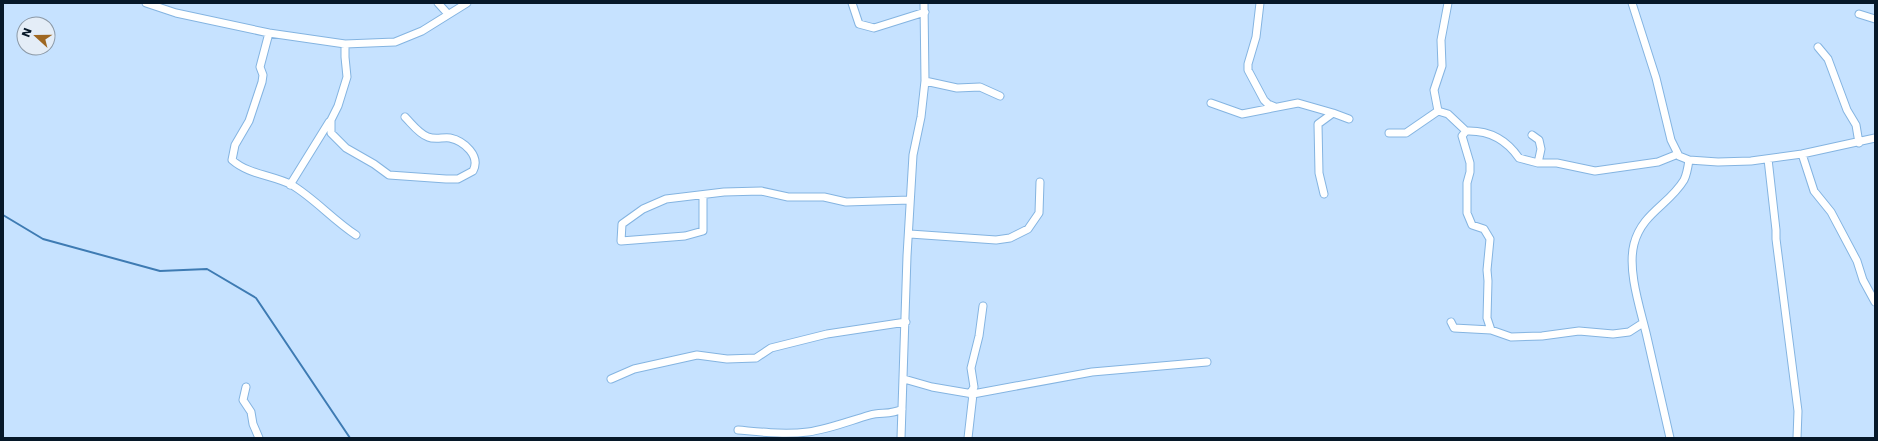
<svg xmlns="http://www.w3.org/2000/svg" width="1878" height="441" font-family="'DejaVu Sans',sans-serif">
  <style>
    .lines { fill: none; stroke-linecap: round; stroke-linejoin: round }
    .stream { stroke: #3e7bb3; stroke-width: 2 }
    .minor-casing { stroke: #84b4e1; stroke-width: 9 }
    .minor { stroke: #fff; stroke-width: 7 }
  </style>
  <rect width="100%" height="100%" fill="#c6e2ff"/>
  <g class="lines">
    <path class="stream" d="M3,215L43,239L160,271L207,269L256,298L350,438"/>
    <g class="minor-casing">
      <path id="minor" d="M146,3L176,13L269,33L345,44L395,42L422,31L467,3
        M438,3L448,14
        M852,3L859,24L874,28L925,12
        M1260,3L1256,37L1248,64V70L1264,100L1268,104L1275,107
        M1632,3L1656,78L1671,140L1679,156L1689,160L1718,162L1751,161L1802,154L1875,138
        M1859,14L1875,19
        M269,33L260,67L263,75L262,82L249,121L235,145L232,160C249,175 273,175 292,185C315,199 333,220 356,235
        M345,44V57L347,77L338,106L331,120V133L346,148L374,164L389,175L446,179H458L473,171C481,156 464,141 450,138C443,137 435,140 428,137C419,134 412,124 405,117
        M1818,47L1828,59L1847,110L1856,125L1859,143
        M925,81L957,88L980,87L1000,96
        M1211,103L1242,114L1298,103L1333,113
        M1438,111L1434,90L1442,66L1441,40L1448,3
        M1466,131C1489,130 1506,139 1519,158L1538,163H1557L1595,171L1658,162L1678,154
        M1389,133H1406L1438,111L1448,114L1466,131L1462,136L1470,163V172L1467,183V213L1472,225L1484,229L1490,239L1487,270L1488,281L1487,318L1491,330
        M1532,135L1539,140L1541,149L1538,163
        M1802,154L1814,191L1831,212L1857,261L1863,280L1875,302
        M1768,159L1776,230V239L1798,411L1797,438
        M290,185L329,122
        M1324,194L1319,173L1318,124L1333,113L1349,119
        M703,195V231L685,236L621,241L622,224L643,209L666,199L724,192L761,191L788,197H824L846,202L910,200
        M910,234L996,240L1010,238L1028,229L1039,213L1040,182
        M1451,322L1454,328L1491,330L1511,337L1542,336L1579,331L1613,334L1629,332L1643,323
        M611,379L634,369L697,355L727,359L756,358L771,348L827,334L906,322
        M904,379L932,387L973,394L1092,372L1207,362
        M246,387L243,400L251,412L253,424L259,438
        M970,394L974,387L971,368L979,336L983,306
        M738,430C761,432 784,435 808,432C829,429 849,421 870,415C881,412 891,415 902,409
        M901,438L907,256L913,155L921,117L925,81L924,3
        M968,438L973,394
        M1670,438C1662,404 1655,371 1647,337C1641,311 1627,271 1634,244C1642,213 1669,205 1684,180C1687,174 1688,167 1689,160"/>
    </g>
    <use href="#minor" class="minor"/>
  </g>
  <rect width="1878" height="441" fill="none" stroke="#061829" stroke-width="8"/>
  <g transform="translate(36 36) rotate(291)"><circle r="19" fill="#e4edf7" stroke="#8b98a5"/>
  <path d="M0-3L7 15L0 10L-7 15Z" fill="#9e6722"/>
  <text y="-6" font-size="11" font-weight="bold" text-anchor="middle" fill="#061829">N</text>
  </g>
</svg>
